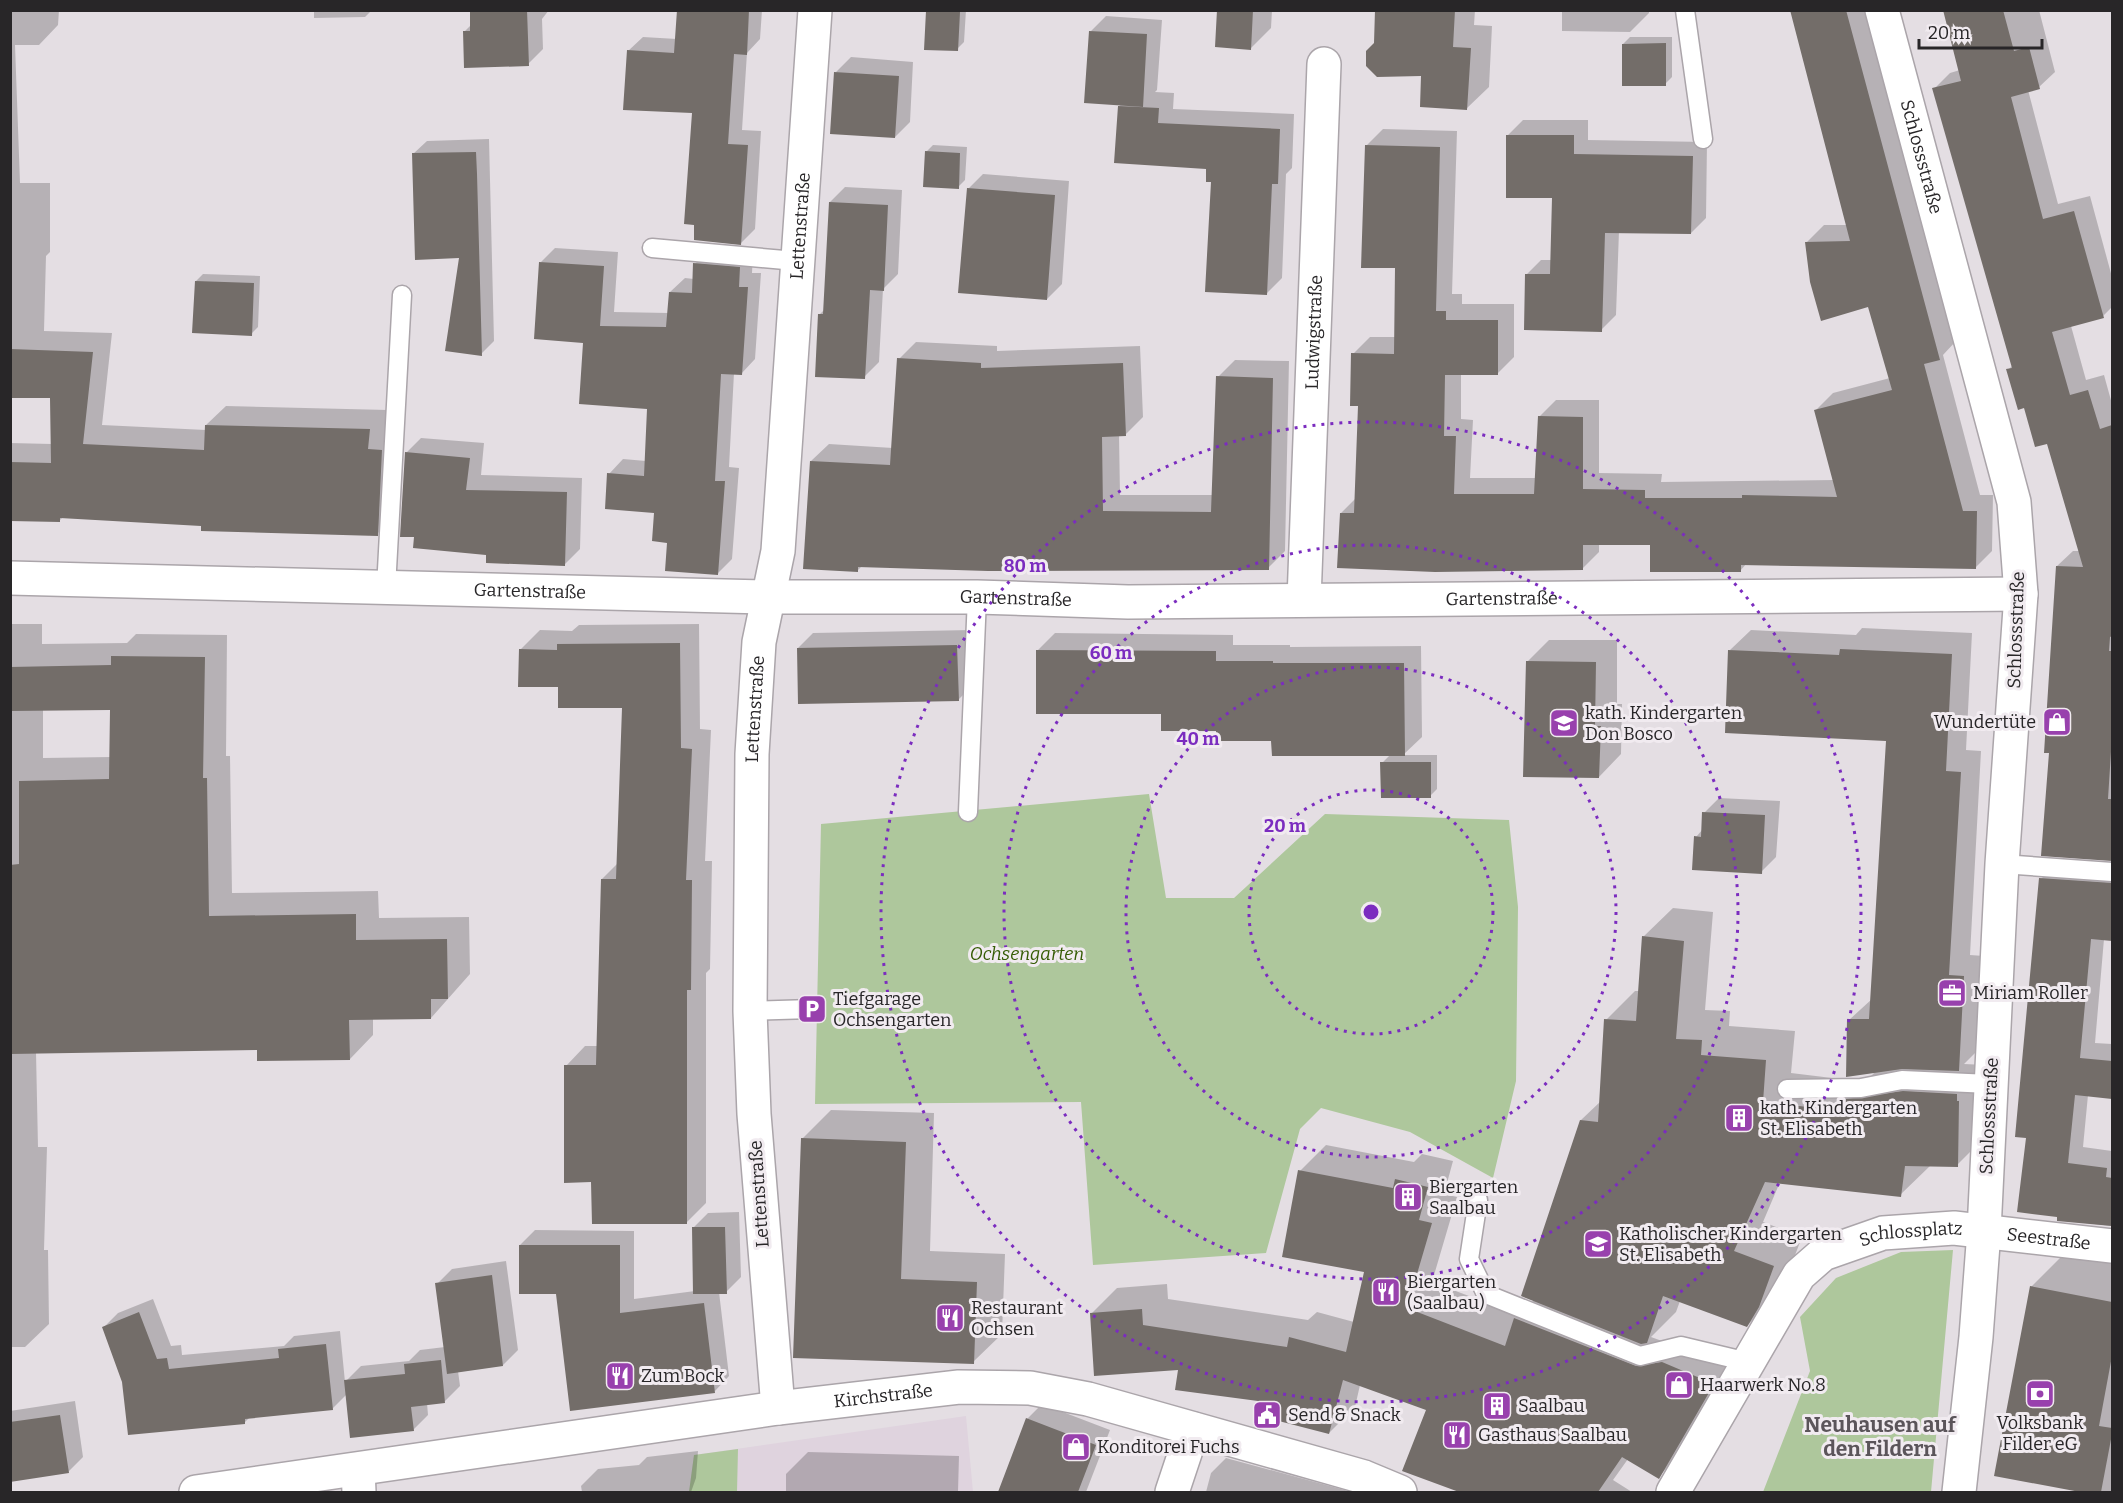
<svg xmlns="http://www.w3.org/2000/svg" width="2123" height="1503" font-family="Bitter,serif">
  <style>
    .built { fill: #dfd3de }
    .green { fill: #aec79c }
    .shadow { fill: #0003; fill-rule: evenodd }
    .building { fill: #736d69 }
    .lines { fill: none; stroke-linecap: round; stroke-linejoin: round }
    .lane-casing { stroke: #aba5aa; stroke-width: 21 }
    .street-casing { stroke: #aba5aa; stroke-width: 36 }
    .secondary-casing { stroke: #aba5aa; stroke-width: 36 }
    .lane { stroke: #fff; stroke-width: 18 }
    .street { stroke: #fff; stroke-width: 33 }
    .secondary { stroke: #fff; stroke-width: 33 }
    .ring { fill: none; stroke: #7b2cbf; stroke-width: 3; stroke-dasharray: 3 6 }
    .labels { text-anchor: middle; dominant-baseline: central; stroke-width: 6; stroke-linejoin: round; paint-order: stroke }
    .street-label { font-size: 18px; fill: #282628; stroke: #f1ebf0 }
    .poi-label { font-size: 18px; fill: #282628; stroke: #f1ebf0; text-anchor: start }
    .park-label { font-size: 18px; font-style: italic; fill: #355c04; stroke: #f1ebf0 }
    .quarter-label { font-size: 21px; font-weight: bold; fill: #5b555a; stroke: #f1ebf0 }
    .centre { fill: #7b2cbf; stroke: #f1ebf0; stroke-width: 3 }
    .ring-label { font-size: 18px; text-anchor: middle; font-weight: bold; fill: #7b2cbf; stroke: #f1ebf0; stroke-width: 6; stroke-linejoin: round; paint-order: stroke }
  </style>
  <rect width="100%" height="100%" fill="#e4dee3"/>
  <path class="built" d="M966,1416L973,1492H689L694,1455Z"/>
  <path class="green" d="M1149,794L1166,898H1234L1325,814L1509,820L1518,907L1516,1081L1493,1178L1410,1132L1321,1108L1300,1129L1266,1253L1093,1265L1081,1102L815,1104L821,824Z
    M1953,1250L1931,1492H1763L1810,1371L1800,1317L1836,1278L1901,1252Z
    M738,1449L737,1492H689L694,1455Z"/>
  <path class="shadow" d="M10,10H59L58,25L39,45H15L20,183H50V252L46,256L44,331L112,333L102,425L206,430V425L226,406L388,410L396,515L377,534L63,517L60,520H10V443L52,444V397L10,396Z
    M314,10H372L365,17L314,18Z
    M471,10H549L542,19L543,49L528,64L464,32L472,24Z
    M679,10H762L760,39L747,53L742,130L761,131L755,229L741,243L693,112L628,51L643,37L677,39Z
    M966,10L964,42L957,49L927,11Z
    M1219,10H1272L1271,28L1251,48Z
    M1377,10H1475L1474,25L1492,26L1489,87L1466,109L1423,75L1375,44Z
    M1562,10H1649V13L1630,32L1562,31Z
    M1791,10H1867L1956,341L1943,355L1980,495H1993L1992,551L1975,568L1747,563L1740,571L1652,544L1599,543V552L1582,569L1341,513L1356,498L1360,404L1353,354L1370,337H1395L1396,267L1366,146L1383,129L1457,131L1452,294H1462V304H1514V357L1497,374H1461V419L1473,420L1470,478H1537L1539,417L1556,400H1599V473L1662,474L1661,482L1834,480L1816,410L1833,393L1890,378L1869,305L1807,242L1824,225H1847Z
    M1945,10H2039L2055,72L2039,87L2028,90L2058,204L2090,196L2112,277V307L2103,316L2071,326L2086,380L2104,375L2112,404V859L2043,854L2050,752L2057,566L2073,551H2080L2048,442L2025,406L2008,370L2013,365L1934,89L1950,73L1960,70Z
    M1106,16L1162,20L1157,90L1155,92L1174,93L1173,109L1294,114L1292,168L1286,174L1282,278L1267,293L1208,168L1119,106L1122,104L1091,31Z
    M1630,37H1672V77L1665,84L1623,44Z
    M851,57L913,62L910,122L895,137L836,72Z
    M1523,120H1588V140L1707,142L1706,218L1691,233L1619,231L1616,315L1601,330L1526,275L1541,260H1552L1554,196L1508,135Z
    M489,139L494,341L481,354L461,257L413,154L427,141Z
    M933,145L967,147L965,180L958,187L926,152Z
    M983,174L1069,181L1062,284L1047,299L968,189Z
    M845,187L902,190L898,274L883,289L879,362L864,377L819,315L825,309L830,202Z
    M555,248L618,252L614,312L669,313L670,292L685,278L694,279L695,264L709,249L753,253L752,273H761L755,359L741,374L734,373L729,467L739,468L732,559L718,573L668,541L655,511L609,474L623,459L646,461L649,407L585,341L541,262Z
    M203,274L260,276L258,327L251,334L196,281Z
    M916,342L997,346V351L1140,346L1143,417L1125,435H1119L1120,495H1213L1218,377L1235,360L1289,361L1285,551L1268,568L862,566L857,571L811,461L829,444L893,448L899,359Z
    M421,438L484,443L481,475L582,478L580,549L565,564L487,553L415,536L406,453Z
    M10,624H42V644L127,643L136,634L227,635L226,756H230L232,893L378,891L379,918L469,917L470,974L431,1018L373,1019V1035L350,1059L259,1049L36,1052L38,1147H47L44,1250H48L49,1324L25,1347H10ZM112,708L111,757L43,758V709Z
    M699,624L700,729L711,730L705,861H712L710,969L706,973V1203L687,1222L593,1181L566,1066L585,1046H598L602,879L618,863L623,706L559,686L520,650L540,630L572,631L579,625Z
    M1862,628L1972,633L1966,750L1981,751L1970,955L1984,956L1979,1049L1964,1064L1986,1065V1136L1957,1165L1930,1166L1900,1195L1780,1182L1763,1222L1802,1237L1787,1276L1776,1296L1747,1326L1680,1301L1676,1312L1651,1337L1662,1341L1688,1337L1739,1358L1684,1451L1658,1477L1628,1459L1613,1480L1632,1492H1463L1404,1470L1428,1409L1360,1385L1355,1407L1329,1433L1260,1400L1180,1368L1091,1314L1117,1288L1167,1284L1168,1299L1308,1320L1317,1312L1354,1322L1366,1271L1300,1171L1326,1145L1414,1162L1422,1154L1453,1161L1444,1194L1457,1197L1432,1282L1519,1315L1534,1300L1581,1120L1601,1101L1606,1020L1635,991H1639L1643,937L1673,908L1713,912L1705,1010L1730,1011L1729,1026L1795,1031L1791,1073L1865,1082L1876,1071L1849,1020L1872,999L1887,740L1730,650L1751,630L1856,635Z
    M972,630L973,685L958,700L798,648L813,633Z
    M1055,633L1233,635V645H1290V647L1421,646L1422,737L1403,755H1437V789L1430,796L1382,763L1391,754L1273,740L1218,730L1162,713L1038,650Z
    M1549,640H1617V704H1622L1621,754L1599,777L1527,662Z
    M1719,798L1780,801L1776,857L1761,872L1696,837L1703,829L1704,813Z
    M2057,863L2112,867V940L2104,939L2095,1043L2112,1044V1098L2088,1095L2083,1147L2112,1151V1226L2058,1220L2028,1137L2041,879Z
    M831,1110L934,1113L930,1251L1005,1254L1002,1334L973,1362L794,1356L802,1139Z
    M739,1212L741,1277L726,1292H719L729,1376L715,1391L520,1245L535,1230L634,1231V1299L695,1291L693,1228L708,1213Z
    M2066,1252L2112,1261V1492H2088L1996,1475L2031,1287Z
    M506,1261L518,1350L503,1365L458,1371L460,1386L445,1401L427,1403L428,1415L413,1430L347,1394L332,1409L250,1417L245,1422L124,1381L104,1327L118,1313L153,1299L171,1346L181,1345L182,1355L284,1346L294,1336L340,1331L345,1382L361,1366L409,1361L420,1350L445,1347L437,1284L452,1269Z
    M75,1401L83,1457L68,1472L10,1480V1411Z
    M1042,1404L1110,1430L1086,1492H999L1027,1419Z
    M698,1451L696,1478L691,1492H582L581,1486L598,1469L639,1465L647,1457Z
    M808,1452L959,1456L958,1492H786V1474Z
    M1226,1458L1352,1492H1206L1211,1473Z"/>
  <path class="building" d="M470,10H527L529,66L464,68L463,31H470Z
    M677,10H749L747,55L734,54L728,144L748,145L741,245L694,240V225L684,224L692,113L623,110L627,50L674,53Z
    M1217,10H1253L1251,50L1215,47Z
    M1375,10H1455L1453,47L1471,48L1467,110L1420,107L1421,76L1377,77L1366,66V51L1374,43Z
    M1790,10H1846L1940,360L1924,364L1963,511H1977L1976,569L1741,565V572H1650V545H1583V570L1435,572L1337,568L1340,513H1354L1358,406H1350L1351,353L1394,354L1395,268H1361L1365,145L1440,147L1436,311H1446V320H1498V375H1445L1444,436H1456L1454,494H1534L1538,416L1583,417V489L1645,490V498H1742V495L1837,497L1814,410L1892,390L1868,307L1821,321L1810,282L1805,242L1850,241Z
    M1943,10H2003L2014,51L2029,47L2040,89L2011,97L2043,219L2074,211L2104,318L2052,332L2070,395L2088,390L2100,429L2112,425V636L2110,637L2109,651H2112V736L2108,799H2112V861L2041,856L2049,753H2044L2056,566L2083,567L2047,444L2035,447L2024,408L2018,410L2006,369L2012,368L1932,88L1961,81Z
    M926,11L960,12L958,51L924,50Z
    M1089,31L1147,34L1143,107L1084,103Z
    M1666,43V86H1622V44Z
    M834,72L899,76L895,138L830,134Z
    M1118,106L1159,108L1158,123L1280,129L1278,184H1272L1267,295L1205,292L1211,182H1206V169L1114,163Z
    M1506,135H1574V154L1693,156L1691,234L1605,233L1602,332L1524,330L1525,274H1550L1552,198H1506Z
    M925,151L960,153L959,189L923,187Z
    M476,152L477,174L482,356L445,351L459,258L415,260L412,153Z
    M967,188L1055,195L1047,300L958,293Z
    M829,202L888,205L884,291L870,290L865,379L815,377L818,314H823Z
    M539,262L604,266L600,326L666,327L669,292L692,293L693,263L740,267L739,287H748L742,375L721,374L715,481H725L718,575L665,571L667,543L652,541L654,513L605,509L607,473L644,476L647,409L579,404L583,343L534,339Z
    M195,281L254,283L252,336L192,333Z
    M10,349L93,352L83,444L204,450L205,425L370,429L368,449L382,450L378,536L201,531V526L60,518V522L10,521V462L51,463L50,398H10Z
    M897,358L981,363V368L1123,363L1126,436L1102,437L1103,511L1211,512L1216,376L1273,378L1269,570L988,571L858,567V572L803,569L810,461L890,465Z
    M405,452L470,458L466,490L567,492L565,566L486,563V555L413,548L414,537H400Z
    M680,643L681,748L692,749L686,880H692L691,990H687V1224H592L591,1182L564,1183V1065H596L601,879H616L622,708H558V687H518L519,649L557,650V644Z
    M957,645L959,701L798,704L797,648Z
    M1840,649L1952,654L1946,771L1961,772L1949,975L1964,976L1959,1071L1902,1069L1846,1077L1847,1019H1869L1886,741L1725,733L1728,650L1839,655Z
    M1036,650L1216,651V661H1273V663H1404L1405,756H1272L1271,741H1216V731H1161V714H1036Z
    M111,656L205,657L203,778H207L209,916L356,914V940L447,939L448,999H431V1019L349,1020L350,1060L257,1061V1050L10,1054V865L19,864V781L109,779L110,710L10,711V667L111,665Z
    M1526,661L1596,662L1595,726H1601L1599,778L1523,777Z
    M1380,762H1431V798H1381Z
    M1702,812L1765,815L1762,874L1692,870L1694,836L1701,837Z
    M2039,878L2112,883V941L2091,939L2080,1058L2112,1061V1099L2075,1095L2068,1163L2107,1168L2106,1177L2112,1178V1226L2057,1221V1217L2017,1212L2026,1138L2015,1137Z
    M1642,936L1684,941L1676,1039L1702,1040L1701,1055L1766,1060L1763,1102L1845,1111L1846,1099L1903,1091L1957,1094V1101H1959L1958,1167L1905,1166L1901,1197L1765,1182L1734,1251L1774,1266L1759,1307L1747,1327L1663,1296L1647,1343L1641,1344L1521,1296L1580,1120L1598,1122L1604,1019L1636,1021Z
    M801,1138L906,1142L901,1279L977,1282L974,1364L793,1358Z
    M1298,1170L1393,1188L1395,1179L1428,1187L1419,1220L1432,1223L1407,1308L1505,1346L1514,1318L1636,1366L1662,1362L1714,1384L1659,1479L1622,1457L1598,1492H1459L1402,1471L1426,1410L1343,1380L1329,1434L1255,1415L1258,1401L1175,1390L1178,1370L1094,1376L1090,1313L1142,1309L1143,1325L1287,1347L1289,1337L1346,1352L1364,1272L1282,1257Z
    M692,1227H725L727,1294H693Z
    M519,1245H620V1313L704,1303L715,1393L570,1411L556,1294H519Z
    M492,1275L503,1366L447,1374L435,1283Z
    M2030,1286L2112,1302V1356L2099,1426L2112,1428V1434L2101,1492H2080L1994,1476Z
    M139,1312L157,1359L167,1358L169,1369L279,1358L278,1349L326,1344L333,1410L245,1419V1424L128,1435L122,1382L102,1327Z
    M441,1360L445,1403L411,1407L414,1431L350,1438L344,1380L405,1374L404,1364Z
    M60,1415L69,1473L10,1482V1422Z
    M1026,1418L1096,1445L1078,1492H998Z"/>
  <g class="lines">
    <g class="lane-casing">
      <path id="lane" d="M1685,10L1703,139
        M652,248L796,261
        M386,588L402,295
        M968,812L977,597
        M2002,864L2112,872
        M750,1011L812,1009
        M1787,1089L1861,1088L1902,1080L1990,1084
        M1478,1200L1469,1259L1486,1294L1640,1356L1681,1346L1748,1362"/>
    </g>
    <g class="street-casing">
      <g id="street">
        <path id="s1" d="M1882,10L2014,502L2021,594L2002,864L1984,1231L1976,1337L1959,1492"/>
        <path id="s2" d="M10,578L767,597H977L1128,602L2021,594"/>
        <path id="s3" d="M1304,600L1324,64"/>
        <path id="s4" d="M778,1408L754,1114L750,1011L752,754L759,642L778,551L815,10"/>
        <path d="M358,1470L359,1492"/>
        <path d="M1172,1492L1193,1429"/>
        <path id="s5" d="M1673,1492L1799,1275L1823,1254L1883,1233L1954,1228L2112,1246"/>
      </g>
    </g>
    <g class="secondary-casing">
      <g id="secondary">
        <path id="s6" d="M196,1492L778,1408L959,1387L1030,1388L1088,1399L1364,1477L1400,1492"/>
      </g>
    </g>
    <use href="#lane" class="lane"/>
    <use href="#street" class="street"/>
    <use href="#secondary" class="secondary"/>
  </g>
  <g class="ring">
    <circle cx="1371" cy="912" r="122"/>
    <circle cx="1371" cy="912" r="245"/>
    <circle cx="1371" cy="912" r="367"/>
    <circle cx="1371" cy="912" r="490"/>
  </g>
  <defs>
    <g id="shop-square" transform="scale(1.5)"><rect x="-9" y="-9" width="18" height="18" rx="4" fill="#9841ad" stroke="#f1ebf0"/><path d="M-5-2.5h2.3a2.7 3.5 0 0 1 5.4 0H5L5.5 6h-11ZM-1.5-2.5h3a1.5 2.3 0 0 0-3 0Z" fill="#fff"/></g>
    <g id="school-square" transform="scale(1.5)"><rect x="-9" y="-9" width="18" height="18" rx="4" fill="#9841ad" stroke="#f1ebf0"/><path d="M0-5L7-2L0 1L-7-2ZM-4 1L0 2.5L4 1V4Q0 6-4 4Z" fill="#fff"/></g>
    <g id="office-square" transform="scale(1.5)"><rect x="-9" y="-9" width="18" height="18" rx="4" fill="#9841ad" stroke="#f1ebf0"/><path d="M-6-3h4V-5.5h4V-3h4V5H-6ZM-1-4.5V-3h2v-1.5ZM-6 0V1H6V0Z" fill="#fff"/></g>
    <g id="parking-square" transform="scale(1.5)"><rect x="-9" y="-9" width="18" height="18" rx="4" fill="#9841ad" stroke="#f1ebf0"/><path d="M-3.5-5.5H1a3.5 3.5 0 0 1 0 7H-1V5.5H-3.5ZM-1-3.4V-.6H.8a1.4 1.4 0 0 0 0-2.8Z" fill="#fff"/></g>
    <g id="building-square" transform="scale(1.5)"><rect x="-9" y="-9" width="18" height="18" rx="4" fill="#9841ad" stroke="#f1ebf0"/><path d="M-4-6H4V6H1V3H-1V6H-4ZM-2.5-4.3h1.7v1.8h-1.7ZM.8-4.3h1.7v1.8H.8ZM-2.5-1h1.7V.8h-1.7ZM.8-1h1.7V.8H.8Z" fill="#fff"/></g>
    <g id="restaurant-square" transform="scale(1.5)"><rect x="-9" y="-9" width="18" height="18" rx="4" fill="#9841ad" stroke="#f1ebf0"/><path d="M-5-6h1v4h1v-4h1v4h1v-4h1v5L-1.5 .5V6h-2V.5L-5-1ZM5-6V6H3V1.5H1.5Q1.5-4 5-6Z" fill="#fff"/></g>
    <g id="bank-square" transform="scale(1.5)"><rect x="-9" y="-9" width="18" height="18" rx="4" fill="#9841ad" stroke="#f1ebf0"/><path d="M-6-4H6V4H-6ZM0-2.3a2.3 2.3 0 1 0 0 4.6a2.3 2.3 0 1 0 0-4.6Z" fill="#fff"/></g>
    <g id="civic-square" transform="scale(1.5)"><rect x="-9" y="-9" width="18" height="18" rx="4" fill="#9841ad" stroke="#f1ebf0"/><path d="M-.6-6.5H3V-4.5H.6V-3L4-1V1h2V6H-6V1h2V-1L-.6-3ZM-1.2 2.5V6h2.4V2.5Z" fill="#fff"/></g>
  </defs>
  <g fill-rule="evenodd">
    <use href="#shop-square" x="2057" y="722"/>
    <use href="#school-square" x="1564" y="723"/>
    <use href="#office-square" x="1952" y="993"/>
    <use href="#parking-square" x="812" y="1009"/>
    <use href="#building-square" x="1739" y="1118"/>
    <use href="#building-square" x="1408" y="1197"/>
    <use href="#school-square" x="1598" y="1244"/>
    <use href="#restaurant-square" x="1386" y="1292"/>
    <use href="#restaurant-square" x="950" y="1318"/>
    <use href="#restaurant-square" x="620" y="1376"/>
    <use href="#shop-square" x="1679" y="1385"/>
    <use href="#bank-square" x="2040" y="1394"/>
    <use href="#building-square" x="1497" y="1406"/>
    <use href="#civic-square" x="1267" y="1415"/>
    <use href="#restaurant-square" x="1457" y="1435"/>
    <use href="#shop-square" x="1076" y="1447"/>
  </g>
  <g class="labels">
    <g class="street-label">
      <text stroke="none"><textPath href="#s1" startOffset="152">Schlossstraße</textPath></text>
      <text stroke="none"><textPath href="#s4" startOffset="1186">Lettenstraße</textPath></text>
      <text stroke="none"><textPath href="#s3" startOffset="268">Ludwigstraße</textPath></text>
      <text stroke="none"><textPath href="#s2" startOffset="520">Gartenstraße</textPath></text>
      <text stroke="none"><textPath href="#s2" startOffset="1006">Gartenstraße</textPath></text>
      <text stroke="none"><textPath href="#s2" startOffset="1492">Gartenstraße</textPath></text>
      <text transform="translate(2016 630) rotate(-88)">Schlossstraße</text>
      <text stroke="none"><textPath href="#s4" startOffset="700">Lettenstraße</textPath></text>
      <text transform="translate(1989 1116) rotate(-87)">Schlossstraße</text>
      <text transform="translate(759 1194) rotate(-94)">Lettenstraße</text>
      <text stroke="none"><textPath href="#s5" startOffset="374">Schlossplatz</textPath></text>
      <text stroke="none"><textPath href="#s5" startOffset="513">Seestraße</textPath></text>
      <text stroke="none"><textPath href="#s6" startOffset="694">Kirchstraße</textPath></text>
    </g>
    <g class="poi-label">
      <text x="1585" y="713">kath. Kindergarten<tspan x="1585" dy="21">Don Bosco</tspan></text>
      <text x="2036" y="722" text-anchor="end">Wundertüte</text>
      <text x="1973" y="993">Miriam Roller</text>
      <text x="833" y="999">Tiefgarage<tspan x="833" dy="21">Ochsengarten</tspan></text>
      <text x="1760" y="1108">kath. Kindergarten<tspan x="1760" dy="21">St. Elisabeth</tspan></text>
      <text x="1429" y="1187">Biergarten<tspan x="1429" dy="21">Saalbau</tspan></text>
      <text x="1619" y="1234">Katholischer Kindergarten<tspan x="1619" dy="21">St. Elisabeth</tspan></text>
      <text x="1407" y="1282">Biergarten<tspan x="1407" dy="21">(Saalbau)</tspan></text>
      <text x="971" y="1308">Restaurant<tspan x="971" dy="21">Ochsen</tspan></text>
      <text x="641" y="1376">Zum Bock</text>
      <text x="1700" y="1385">Haarwerk No.8</text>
      <text x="1518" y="1406">Saalbau</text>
      <text x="1288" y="1415">Send &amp; Snack</text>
      <text x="2040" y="1423" text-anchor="middle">Volksbank<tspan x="2040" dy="21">Filder eG</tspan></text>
      <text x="1478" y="1435">Gasthaus Saalbau</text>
      <text x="1097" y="1447">Konditorei Fuchs</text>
    </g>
    <g class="park-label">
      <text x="1027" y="954">Ochsengarten</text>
    </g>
    <g class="quarter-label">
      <text x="1880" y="1425">Neuhausen auf<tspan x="1880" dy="24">den Fildern</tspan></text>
    </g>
  </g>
  <circle cx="1371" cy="912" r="9" class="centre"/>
  <g class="ring-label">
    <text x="1025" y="572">80 m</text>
    <text x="1111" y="659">60 m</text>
    <text x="1198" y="745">40 m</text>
    <text x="1285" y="832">20 m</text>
  </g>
  <rect width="2123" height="1503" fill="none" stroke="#282628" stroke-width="24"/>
  <path d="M1919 39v9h123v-9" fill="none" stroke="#282628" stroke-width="3"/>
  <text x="1928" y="39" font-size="18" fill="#282628" stroke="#f1ebf0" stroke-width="4.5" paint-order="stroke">20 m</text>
</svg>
